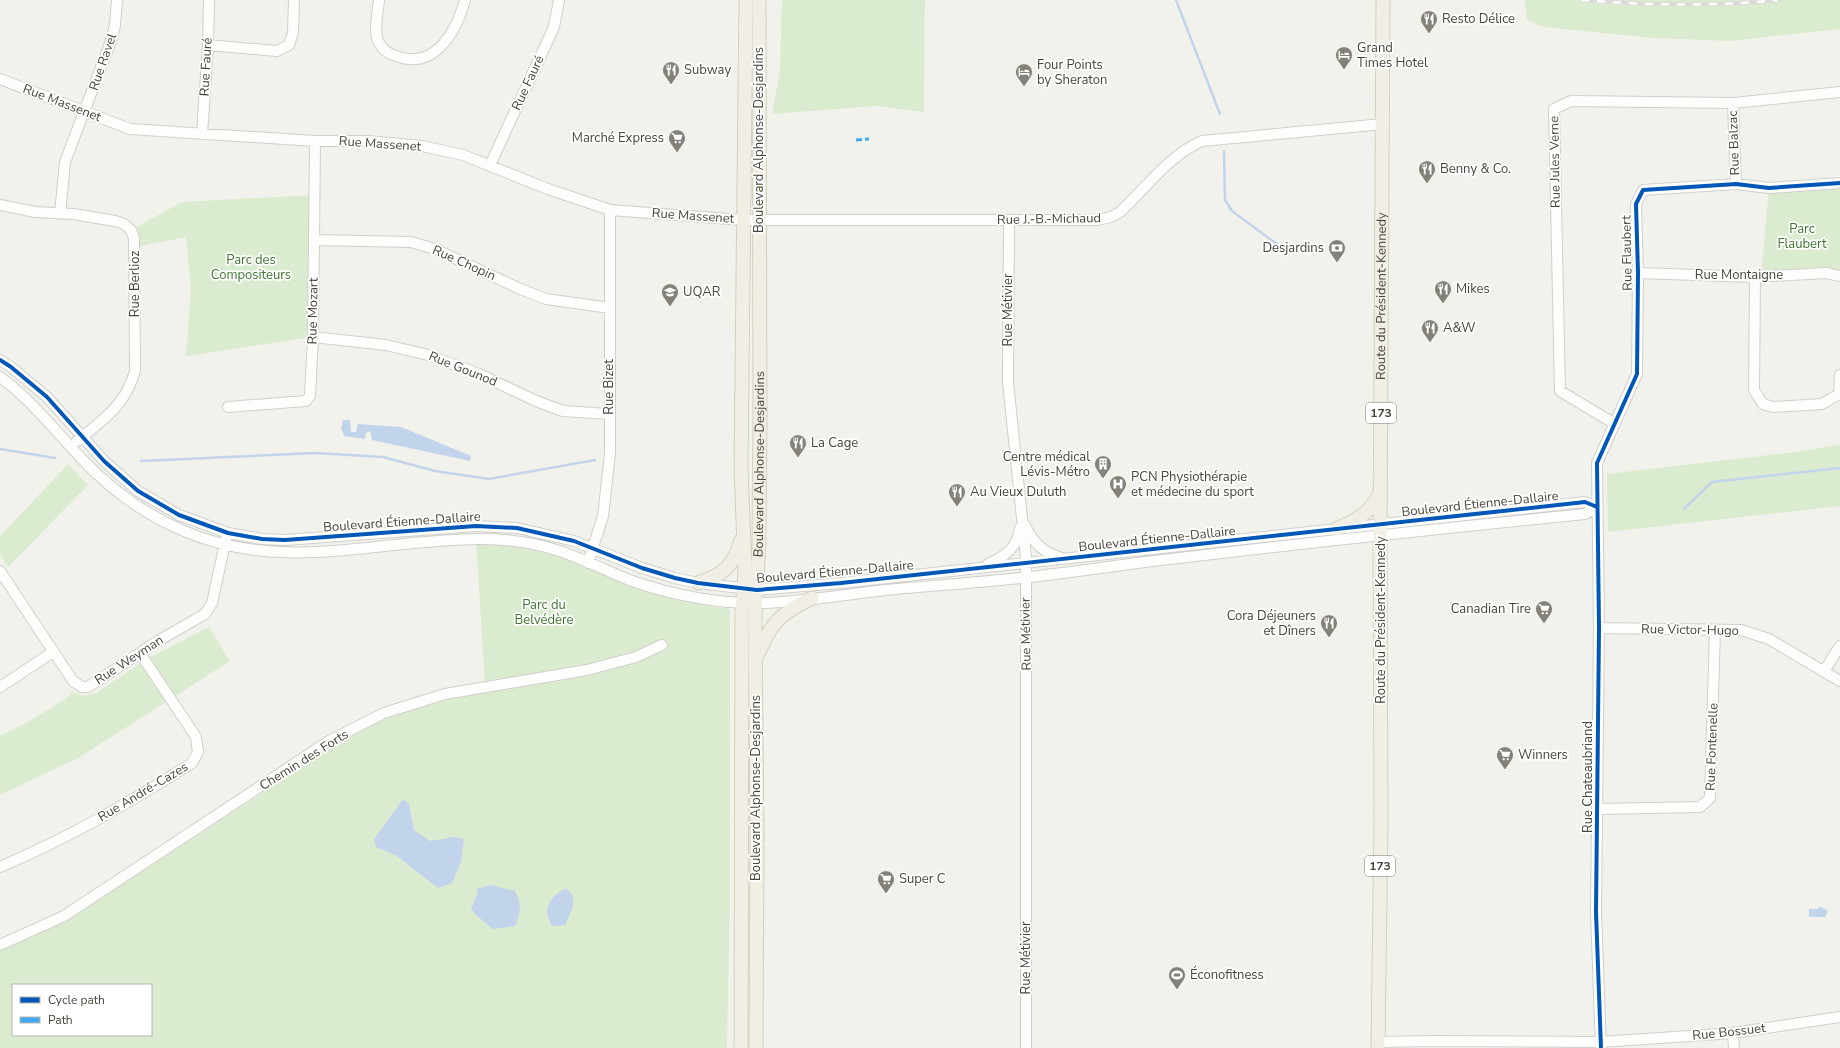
<svg xmlns="http://www.w3.org/2000/svg" width="1840" height="1048" font-family="'Nunito Sans',sans-serif">
  <style>
    .green { fill: #dbebcf; fill-rule: evenodd }
    .water { fill: #c2d3ec }
    .lines { fill: none; stroke-linecap: round; stroke-linejoin: round }
    .stream { stroke: #c2d3ec; stroke-width: 2.5 }
    .minor-casing { stroke: #d0cfcb; stroke-width: 12 }
    .major-casing { stroke: #d3d0bc; stroke-width: 15 }
    .minor { stroke: #fdfdfc; stroke-width: 10 }
    .major { stroke: #f1efe5; stroke-width: 13 }
    .rail-casing { stroke: #dadad9; stroke-width: 4 }
    .rail { stroke: #fff; stroke-width: 2.5; stroke-dasharray: 8; stroke-linecap: butt }
    .quiet { stroke: #3fa9f5; stroke-width: 3; stroke-dasharray: 6 3; stroke-linecap: butt }
    .cycleway-casing { stroke: #fff; stroke-width: 6 }
    .cycleway { stroke: #0057b8; stroke-width: 4 }
    .labels { text-anchor: middle; dominant-baseline: central; stroke-width: 3.5; stroke-linejoin: round; paint-order: stroke }
    .shield { fill: #fff; stroke: #7f7d74; stroke-width: 1 }
    .shield-label { font-size: 12px; font-weight: bold; fill: #484539 }
    .poi-label { font-size: 13px; fill: #484539; stroke: #fff; text-anchor: start }
    .street-label { font-size: 13px; fill: #484539; stroke: #fff }
    .park-label { font-size: 13px; fill: #3e7630; stroke: #fff }
  </style>
  <rect width="100%" height="100%" fill="#f2f2ed"/>
  <path class="green" d="M782,0H925L924,112L876,106L772,114L780,71Z
    M1525,0H1840V29L1730,41L1652,38L1544,27L1527,20Z
    M1840,183V276L1761,277L1769,188Z
    M314,195L313,337L186,356L191,289L186,237L135,247L131,230L182,202Z
    M1840,445V506L1608,532L1607,474L1787,453Z
    M68,464L88,485L8,567L0,554V536Z
    M476,539L532,544L699,597V605L730,609V890L727,1048H0V949L12,946L77,914L337,744L386,717L485,687ZM13,985H151V1035H13Z
    M209,627L230,661L80,757L0,795V736L26,723L67,698L71,692L85,696L96,693L145,660Z"/>
  <path class="water" d="M343,420H350L351,432H356L358,424L401,427L471,456L470,461L372,440L370,431L366,433L365,439L344,436L341,428Z
    M403,799L409,804L414,830L430,841L454,837L464,839L461,862L452,883L438,888L397,856L376,847L374,839Z
    M490,885L515,891C522,904 521,912 515,926L493,929L476,915L471,908L478,893L476,889Z
    M566,888C580,900 571,912 565,925L552,926C541,908 550,897 566,888Z
    M1820,906L1828,911L1825,917H1809V909H1818Z"/>
  <g class="lines">
    <path class="stream" d="M1176,0L1220,114
      M1224,151L1225,200L1232,211L1285,250
      M0,449L55,458
      M141,461L316,453L383,457L435,471L489,479L595,460
      M1684,509L1712,482L1840,468"/>
    <g class="minor-casing">
      <path id="minor" d="M379,0C378,12 373,32 379,43C383,51 391,55 399,57C436,69 457,30 465,0
        M208,45L277,51L289,45L293,33L294,0
        M0,79L130,129L315,141H368L422,146L463,155L548,189L610,210L743,220H1097L1111,217L1120,212C1147,187 1168,156 1202,141L1383,124
        M1733,103L1736,184
        M202,134L208,45L209,0
        M490,165L554,27L559,0
        M0,205L35,212L73,214L115,221L124,224L131,230L134,238L135,371C125,406 104,419 77,441
        M60,214L65,162L111,41L115,25L117,0
        M1009,220L1008,382L1026,557V1048
        M314,240L411,242L435,249L518,288L546,299L610,308
        M1638,273L1755,277L1826,273L1840,276
        M1755,277L1754,390L1763,404L1773,407L1822,404L1839,394L1840,375
        M313,337L386,345L428,355L479,374L536,401L563,411L609,414
        M0,360L11,367L47,397L104,461L138,491L179,515L228,533L262,539L285,540L476,526L517,528L574,541L642,568L675,578L698,583L757,590L841,583L1585,502L1597,507
        M0,377C32,400 55,431 82,459C111,490 146,515 184,531C283,574 379,539 481,539C514,539 548,545 578,558C596,565 614,574 632,581C673,595 720,604 763,603C807,602 852,593 896,589C940,585 985,582 1029,577C1065,573 1101,568 1137,563C1286,545 1435,529 1585,514L1597,507
        M228,407L306,401L310,396L313,337L315,141
        M1615,424L1560,391L1554,109L1571,101L1733,103L1840,92
        M1025,525C1032,543 1044,553 1062,558
        M588,563L603,516L610,454V210
        M988,564C1005,557 1018,547 1020,528
        M0,571L73,681L82,687H88L158,641L205,614L212,603L226,539
        M1599,628L1741,630L1769,639L1840,681
        M1824,671L1840,646
        M0,687L53,652
        M1598,809L1700,807L1710,798L1715,629
        M0,867C70,837 129,803 192,763L198,752L196,737L140,653
        M0,945L64,916L329,741L384,713L445,694L587,670L636,657L662,645
        M1733,1033L1734,1048
        M1378,1042L1434,1041L1601,1042L1733,1033L1840,1017
        M1601,1048L1596,912L1599,628L1597,463L1637,374L1638,273L1636,204L1643,190L1736,184L1769,188L1840,183"/>
    </g>
    <g class="major-casing">
      <g id="major">
        <path d="M1336,529C1356,521 1370,513 1380,493"/>
        <path d="M698,583C723,575 734,566 741,540"/>
        <path d="M757,656C773,621 777,616 812,598"/>
        <path d="M741,1048L742,611L745,571L741,469L746,0"/>
        <path id="s1" d="M756,1048L757,838L755,614L759,543L760,414L759,0"/>
        <path id="s2" d="M1378,1048L1381,823L1380,544L1383,0"/>
      </g>
    </g>
    <use href="#minor" class="minor"/>
    <use href="#major" class="major"/>
    <g class="rail-casing">
      <path id="rail" d="M1581,0C1647,5 1712,7 1778,0"/>
    </g>
    <use href="#rail" class="rail"/>
    <path class="quiet" d="M856,140L869,139"/>
    <g class="cycleway-casing">
      <path id="cycleway" d="M0,360L11,367L47,397L104,461L138,491L179,515L228,533L262,539L285,540L476,526L517,528L574,541L642,568L675,578L698,583L757,590L841,583L1585,502L1597,507
        M1601,1048L1596,912L1599,628L1597,463L1637,374L1638,273L1636,204L1643,190L1736,184L1769,188L1840,183"/>
    </g>
    <use href="#cycleway" class="cycleway"/>
  </g>
  <defs>
    <g id="restaurant-pin" transform="scale(0.9)"><path d="M0 17L-7.5 6A9.5 9.5 0 1 1 7.5 6Z" fill="#848278" stroke="#fff"/><path d="M-5-6h1v4h1v-4h1v4h1v-4h1v5L-1.5 .5V6h-2V.5L-5-1ZM5-6V6H3V1.5H1.5Q1.5-4 5-6Z" fill="#fff"/></g>
    <g id="hotel-pin" transform="scale(0.9)"><path d="M0 17L-7.5 6A9.5 9.5 0 1 1 7.5 6Z" fill="#848278" stroke="#fff"/><path d="M-6-4.5h1.5V1H6V5H4.5V3h-9V5H-6ZM-4 0a1.8 1.8 0 1 1 3.6 0ZM.5 0V-2.5h3Q6-2.5 6 0Z" fill="#fff"/></g>
    <g id="supermarket-pin" transform="scale(0.9)"><path d="M0 17L-7.5 6A9.5 9.5 0 1 1 7.5 6Z" fill="#848278" stroke="#fff"/><path d="M-6-5.5h2.5l.6 2H6L4.5 2H-2.5L-4.4-4H-6ZM-1.5 3.2a1.3 1.3 0 1 0 .1 0ZM3 3.2a1.3 1.3 0 1 0 .1 0Z" fill="#fff"/></g>
    <g id="bank-pin" transform="scale(0.9)"><path d="M0 17L-7.5 6A9.5 9.5 0 1 1 7.5 6Z" fill="#848278" stroke="#fff"/><path d="M-6-4H6V4H-6ZM0-2.3a2.3 2.3 0 1 0 0 4.6a2.3 2.3 0 1 0 0-4.6Z" fill="#fff"/></g>
    <g id="university-pin" transform="scale(0.9)"><path d="M0 17L-7.5 6A9.5 9.5 0 1 1 7.5 6Z" fill="#848278" stroke="#fff"/><path d="M0-5L7-2L0 1L-7-2ZM-4 1L0 2.5L4 1V4Q0 6-4 4Z" fill="#fff"/></g>
    <g id="building-pin" transform="scale(0.9)"><path d="M0 17L-7.5 6A9.5 9.5 0 1 1 7.5 6Z" fill="#848278" stroke="#fff"/><path d="M-4-6H4V6H1V3H-1V6H-4ZM-2.5-4.3h1.7v1.8h-1.7ZM.8-4.3h1.7v1.8H.8ZM-2.5-1h1.7V.8h-1.7ZM.8-1h1.7V.8H.8Z" fill="#fff"/></g>
    <g id="hospital-pin" transform="scale(0.9)"><path d="M0 17L-7.5 6A9.5 9.5 0 1 1 7.5 6Z" fill="#848278" stroke="#fff"/><path d="M-5-5h3v3.5h4V-5h3V5h-3V1.5h-4V5h-3Z" fill="#fff"/></g>
    <g id="stadium-pin" transform="scale(0.9)"><path d="M0 17L-7.5 6A9.5 9.5 0 1 1 7.5 6Z" fill="#848278" stroke="#fff"/><path d="M0-5a6.5 5 0 1 0 0 10a6.5 5 0 1 0 0-10ZM-3.5-1.8h7v3.6h-7Z" fill="#fff"/></g>
  </defs>
  <g fill-rule="evenodd">
    <use href="#restaurant-pin" x="1429" y="19"/>
    <use href="#hotel-pin" x="1344" y="55"/>
    <use href="#restaurant-pin" x="671" y="70"/>
    <use href="#hotel-pin" x="1024" y="72"/>
    <use href="#supermarket-pin" x="677" y="138"/>
    <use href="#restaurant-pin" x="1427" y="169"/>
    <use href="#bank-pin" x="1337" y="248"/>
    <use href="#restaurant-pin" x="1443" y="289"/>
    <use href="#university-pin" x="670" y="292"/>
    <use href="#restaurant-pin" x="1430" y="328"/>
    <use href="#restaurant-pin" x="798" y="443"/>
    <use href="#building-pin" x="1103" y="464"/>
    <use href="#hospital-pin" x="1118" y="484"/>
    <use href="#restaurant-pin" x="957" y="492"/>
    <use href="#supermarket-pin" x="1544" y="609"/>
    <use href="#restaurant-pin" x="1329" y="623"/>
    <use href="#supermarket-pin" x="1505" y="755"/>
    <use href="#supermarket-pin" x="886" y="879"/>
    <use href="#stadium-pin" x="1177" y="975"/>
  </g>
  <g class="labels">
    <g class="shield">
      <rect x="1366" y="403" width="30" height="20" rx="3"/>
      <rect x="1365" y="856" width="30" height="20" rx="3"/>
    </g>
    <g class="shield-label">
      <text x="1381" y="413">173</text>
      <text x="1380" y="866">173</text>
    </g>
    <g class="poi-label">
      <text x="1442" y="19">Resto Délice</text>
      <text x="1357" y="48">Grand<tspan x="1357" dy="15">Times Hotel</tspan></text>
      <text x="1037" y="65">Four Points<tspan x="1037" dy="15">by Sheraton</tspan></text>
      <text x="684" y="70">Subway</text>
      <text x="664" y="138" text-anchor="end">Marché Express</text>
      <text x="1440" y="169">Benny &amp; Co.</text>
      <text x="1324" y="248" text-anchor="end">Desjardins</text>
      <text x="1456" y="289">Mikes</text>
      <text x="683" y="292">UQAR</text>
      <text x="1443" y="328">A&amp;W</text>
      <text x="811" y="443">La Cage</text>
      <text x="1090" y="457" text-anchor="end">Centre médical<tspan x="1090" dy="15">Lévis-Métro</tspan></text>
      <text x="1131" y="477">PCN Physiothérapie<tspan x="1131" dy="15">et médecine du sport</tspan></text>
      <text x="970" y="492">Au Vieux Duluth</text>
      <text x="1531" y="609" text-anchor="end">Canadian Tire</text>
      <text x="1316" y="616" text-anchor="end">Cora Déjeuners<tspan x="1316" dy="15">et Dîners</tspan></text>
      <text x="1518" y="755">Winners</text>
      <text x="899" y="879">Super C</text>
      <text x="1190" y="975">Éconofitness</text>
    </g>
    <g class="street-label">
      <text transform="translate(103 62) rotate(-71)">Rue Ravel</text>
      <text transform="translate(206 67) rotate(-87)">Rue Fauré</text>
      <text transform="translate(528 83) rotate(-65)">Rue Fauré</text>
      <text transform="translate(62 103) rotate(21)">Rue Massenet</text>
      <text transform="translate(759 140) rotate(-90)">Boulevard Alphonse-Desjardins</text>
      <text transform="translate(1734 143) rotate(-92)">Rue Balzac</text>
      <text transform="translate(380 144) rotate(4)">Rue Massenet</text>
      <text transform="translate(1555 162) rotate(-91)">Rue Jules Verne</text>
      <text transform="translate(693 216) rotate(4)">Rue Massenet</text>
      <text transform="translate(1049 219) rotate(-1)">Rue J.-B.-Michaud</text>
      <text transform="translate(1627 253) rotate(-91)">Rue Flaubert</text>
      <text transform="translate(464 263) rotate(24)">Rue Chopin</text>
      <text x="1739" y="275">Rue Montaigne</text>
      <text transform="translate(135 284) rotate(-90)">Rue Berlioz</text>
      <text stroke="none"><textPath href="#s2" startOffset="752">Route du Président-Kennedy</textPath></text>
      <text transform="translate(1008 310) rotate(-90)">Rue Métivier</text>
      <text transform="translate(313 311) rotate(-89)">Rue Mozart</text>
      <text transform="translate(463 369) rotate(22)">Rue Gounod</text>
      <text transform="translate(609 387) rotate(-90)">Rue Bizet</text>
      <text stroke="none"><textPath href="#s1" startOffset="584">Boulevard Alphonse-Desjardins</textPath></text>
      <text transform="translate(1480 504) rotate(-6)">Boulevard Étienne-Dallaire</text>
      <text transform="translate(402 522) rotate(-4)">Boulevard Étienne-Dallaire</text>
      <text transform="translate(1157 539) rotate(-6)">Boulevard Étienne-Dallaire</text>
      <text transform="translate(835 572) rotate(-5)">Boulevard Étienne-Dallaire</text>
      <text transform="translate(1381 620) rotate(-90)">Route du Président-Kennedy</text>
      <text transform="translate(1690 630) rotate(1)">Rue Victor-Hugo</text>
      <text transform="translate(1026 634) rotate(-91)">Rue Métivier</text>
      <text transform="translate(129 660) rotate(-33)">Rue Weyman</text>
      <text transform="translate(1712 747) rotate(-88)">Rue Fontenelle</text>
      <text transform="translate(304 760) rotate(-32)">Chemin des Forts</text>
      <text transform="translate(1588 777) rotate(-90)">Rue Chateaubriand</text>
      <text transform="translate(756 788) rotate(-90)">Boulevard Alphonse-Desjardins</text>
      <text transform="translate(143 792) rotate(-31)">Rue André-Cazes</text>
      <text transform="translate(1026 958) rotate(-90)">Rue Métivier</text>
      <text transform="translate(1729 1032) rotate(-6)">Rue Bossuet</text>
    </g>
    <g class="park-label">
      <text x="1802" y="229">Parc<tspan x="1802" dy="15">Flaubert</tspan></text>
      <text x="251" y="260">Parc des<tspan x="251" dy="15">Compositeurs</tspan></text>
      <text x="544" y="605">Parc du<tspan x="544" dy="15">Belvédère</tspan></text>
    </g>
  </g>
  <rect x="12" y="984" width="140" height="52" fill="#ffffff" stroke="#b6b5b0"/>
  <rect x="20" y="997" width="20" height="6" fill="#0057b8" stroke="#b6b5b0"/>
  <text x="48" y="1004" font-size="12" fill="#484539">Cycle path</text>
  <rect x="20" y="1017" width="20" height="6" fill="#3fa9f5" stroke="#b6b5b0"/>
  <text x="48" y="1024" font-size="12" fill="#484539">Path</text>
</svg>
